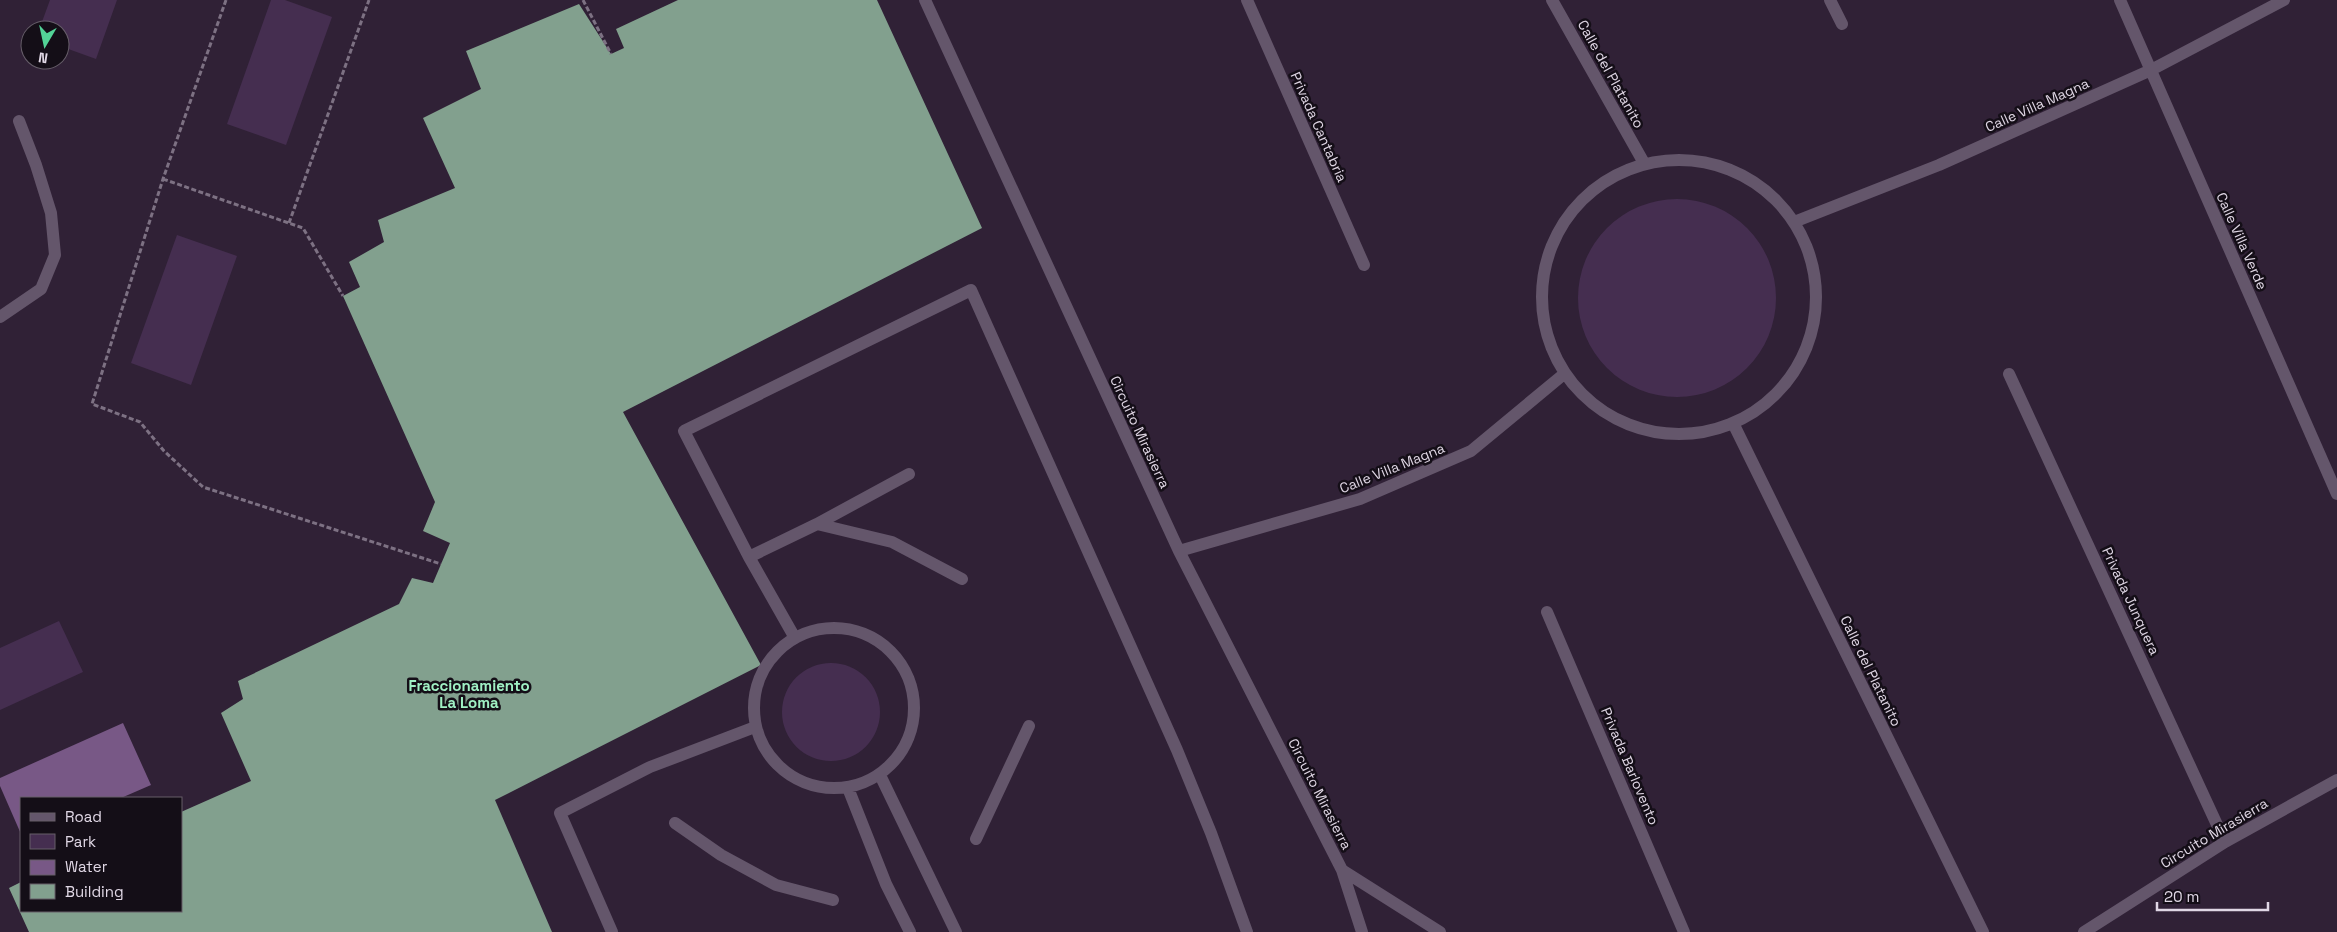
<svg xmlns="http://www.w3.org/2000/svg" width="2337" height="932" font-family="'Space Grotesk',sans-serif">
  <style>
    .green { fill: #452e50 }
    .water { fill: #785886 }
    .building { fill: #82a08e }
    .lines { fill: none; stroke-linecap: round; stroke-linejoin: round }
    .path { stroke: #7d7183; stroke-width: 3; stroke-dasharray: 5 2.5; stroke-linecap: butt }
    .minor { stroke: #64566b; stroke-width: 12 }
    .labels { text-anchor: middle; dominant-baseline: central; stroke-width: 5; stroke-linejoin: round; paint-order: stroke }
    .street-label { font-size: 14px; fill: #e0d7e5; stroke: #140e17 }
    .neighbourhood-label { font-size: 15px; font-weight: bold; fill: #a0f0c4; stroke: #140e17 }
  </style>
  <rect width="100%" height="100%" fill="#302136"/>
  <path class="green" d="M50,0H117L96,59L60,46V30H39Z
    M271,0H285L332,17L286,145L227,124Z
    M1578 298a99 99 0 1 1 198 0a99 99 0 1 1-198 0Z
    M177,235L237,256L191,385L131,363Z
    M59,621L83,672L0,710V648Z
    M782 712a49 49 0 1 1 98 0a49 49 0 1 1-98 0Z"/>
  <path class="water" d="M123,723L151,785L121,798H21V834L0,786V778Z"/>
  <path class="building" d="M678,0H877L982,228L623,412L761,665L495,800L552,932H29L9,888L21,882V911H181V812L251,781L221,713L243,699L238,681L399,604L412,578L433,583L450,543L423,531L435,502L343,296L360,287L349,262L384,242L378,220L455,188L423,118L481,89L466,51L579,4L611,54L624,48L616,29Z"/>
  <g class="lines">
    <path class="path" d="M226,0L163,179L92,404L140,422L164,451L203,487L441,564
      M583,0L611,54
      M163,179L303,228L343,296
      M289,223L369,0"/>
    <path class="minor" d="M925,0L1179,551L1342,870L1362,932
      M1247,0L1364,265
      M1552,0L1644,163
      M1830,0L1842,24
      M2120,0L2337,494
      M1542 297a137 137 0 1 1 274 0a137 137 0 1 1-274 0Z
      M1794,222L1939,165L2151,70L2284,0
      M0,317L41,289L55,255L51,213L36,165L19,121
      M2009,374L2225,842
      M1733,423L1983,932
      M817,524L909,474
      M1179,551L1360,499L1471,451L1564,374
      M749,557L817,524L892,542L962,579
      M1547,612L1684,932
      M754 708a80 80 0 1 1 160 0a80 80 0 1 1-160 0Z
      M795,638L749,557L684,431L971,290L1177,750L1211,833L1247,932
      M880,775L956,932
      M848,788L886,884L910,932
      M675,823L721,855L776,885L833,900
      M976,839L1029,726
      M1342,870L1440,932
      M612,932L560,813L650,767L755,727
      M2084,932L2225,842L2337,780"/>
  </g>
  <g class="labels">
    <g class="street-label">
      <text transform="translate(1611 74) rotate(61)">Calle del Platanito</text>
      <text transform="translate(2037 105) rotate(-24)">Calle Villa Magna</text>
      <text transform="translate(1319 127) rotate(66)">Privada Cantabria</text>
      <text transform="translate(2242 241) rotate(66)">Calle Villa Verde</text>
      <text transform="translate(1140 432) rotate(65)">Circuito Mirasierra</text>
      <text transform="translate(1392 468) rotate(-22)">Calle Villa Magna</text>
      <text transform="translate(2131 601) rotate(65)">Privada Junquera</text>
      <text transform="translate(1871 671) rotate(64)">Calle del Platanito</text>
      <text transform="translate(1630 766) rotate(67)">Privada Barlovento</text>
      <text transform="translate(1320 794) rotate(63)">Circuito Mirasierra</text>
      <text transform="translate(2214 833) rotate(-31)">Circuito Mirasierra</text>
    </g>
    <g class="neighbourhood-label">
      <text x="469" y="685">Fraccionamiento<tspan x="469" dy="17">La Loma</tspan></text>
    </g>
  </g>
  <rect x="20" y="797" width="162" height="115" fill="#140e17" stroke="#665e69"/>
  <rect x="30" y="813" width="25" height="8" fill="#64566b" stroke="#665e69"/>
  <text x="65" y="822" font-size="15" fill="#e0d7e5">Road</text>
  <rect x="30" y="834" width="25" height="15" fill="#452e50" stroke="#665e69"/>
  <text x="65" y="847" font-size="15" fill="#e0d7e5">Park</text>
  <rect x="30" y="860" width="25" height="15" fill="#785886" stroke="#665e69"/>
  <text x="65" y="872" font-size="15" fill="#e0d7e5">Water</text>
  <rect x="30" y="884" width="25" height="15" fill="#82a08e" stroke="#665e69"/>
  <text x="65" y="897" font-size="15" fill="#e0d7e5">Building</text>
  <g transform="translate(45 45) rotate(189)"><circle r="24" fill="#140e17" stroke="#665e69"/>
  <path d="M0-4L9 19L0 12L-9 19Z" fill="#53d397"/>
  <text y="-8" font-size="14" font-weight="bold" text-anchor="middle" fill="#e0d7e5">N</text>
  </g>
  <path d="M2157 902v8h111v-8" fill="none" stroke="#e0d7e5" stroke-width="2.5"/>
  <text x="2164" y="902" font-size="15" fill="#e0d7e5" stroke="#140e17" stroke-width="4" paint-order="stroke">20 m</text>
</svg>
